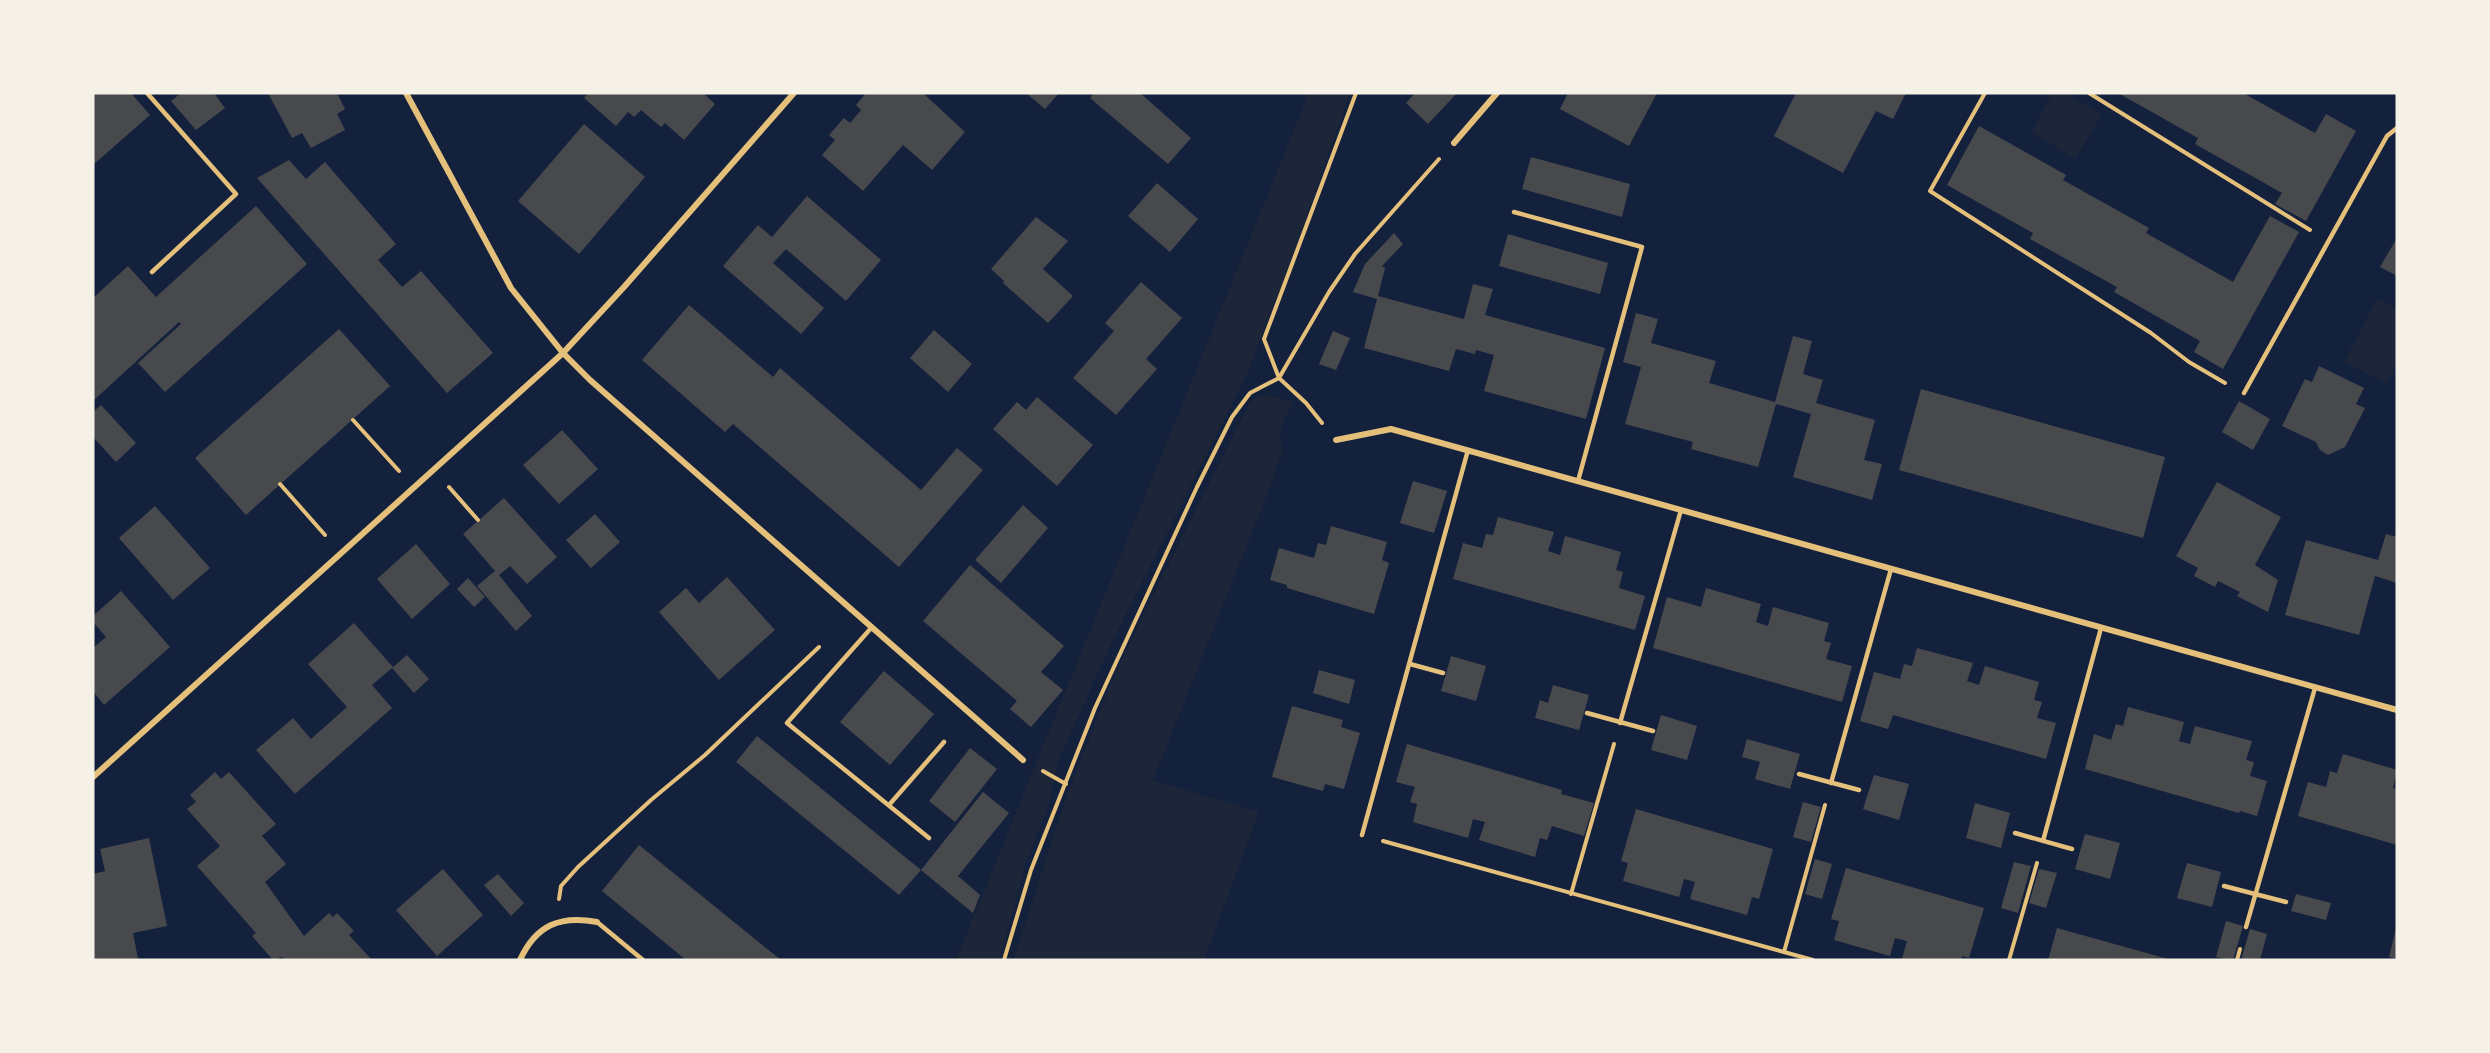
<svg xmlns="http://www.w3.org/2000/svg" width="2490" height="1053" font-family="Quicksand,sans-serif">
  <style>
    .green { fill: #1d2539 }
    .building { fill: #48494c }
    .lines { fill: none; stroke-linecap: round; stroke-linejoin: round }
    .path { stroke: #e5c07b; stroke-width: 4 }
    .service { stroke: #e5c07b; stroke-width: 4.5 }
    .minor { stroke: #e5c07b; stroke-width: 6 }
  </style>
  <rect width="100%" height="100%" fill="#14213d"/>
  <path class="green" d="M1309,93H1350L1297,244L1247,374L1109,648L1058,762L1048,807L1025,865L1000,960H956Z
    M2052,93H2066L2102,115L2075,159L2032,132Z
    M2377,298L2397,308V364L2386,384L2344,362Z
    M1265,394L1293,402L1282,425L1280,439L1283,449L1272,482L1153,780L1259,812L1204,960H1013L1067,795L1110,686L1144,613L1250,402L1258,396Z"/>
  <path class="building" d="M93,93H131L150,115L93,165Z
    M181,93H214L225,108L196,130L171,101Z
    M268,93H337L345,109L337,114L345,130L311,148L302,133L292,138Z
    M588,93H703L715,104L684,140L665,123L661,127L641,110L634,117L628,112L616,126L584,98Z
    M866,93H923L965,132L932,170L903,145L863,191L822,155L835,140L829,135L844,118L850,123L861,110L856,105Z
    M1026,93H1059L1045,109Z
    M1094,93H1140L1191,138L1168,164L1090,98Z
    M1415,93H1457L1428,124L1406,103Z
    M1568,93H1657L1629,146L1560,109Z
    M1796,93H1906L1893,119L1876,111L1843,173L1774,136Z
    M2118,93H2243L2315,133L2326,114L2356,131L2306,221L2275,204L2282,193L2195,144L2198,138Z
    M584,124L645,177L579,254L518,201Z
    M1979,126L2066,175L2063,180L2149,228L2146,233L2233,282L2270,216L2299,232L2223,369L2194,352L2200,341L2114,292L2117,287L2030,239L2033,233L1947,185Z
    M1531,157L1630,184L1622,217L1522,189Z
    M289,160L306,179L325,162L396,244L378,260L402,287L421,271L493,353L447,393L257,178Z
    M1157,183L1198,219L1170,252L1128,216Z
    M807,196L881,260L846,301L786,249L773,263L824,308L801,334L723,266L758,225L772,237Z
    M256,206L307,264L165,392L138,363L181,324L179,322L93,401V298L128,266L156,297Z
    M1036,217L1068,241L1043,269L1073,296L1048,323L1003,283L1004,281L991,269Z
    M1394,233L1403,244L1382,266L1385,268L1378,296L1464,319L1473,284L1493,289L1485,315L1605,348L1586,419L1484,391L1494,355L1476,350L1475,354L1456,349L1449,371L1364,348L1377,299L1353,292L1365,264Z
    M1508,234L1608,263L1600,294L1499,266Z
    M2397,238V276L2380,267Z
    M1141,282L1182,318L1146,359L1157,369L1116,415L1073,378L1114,331L1105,323Z
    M689,305L773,377L780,368L921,490L957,448L983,470L899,567L733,424L725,432L642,360Z
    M1636,313L1658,319L1651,343L1716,361L1709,383L1775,402L1793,336L1812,341L1803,374L1823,380L1816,403L1875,420L1864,460L1882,464L1872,500L1793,477L1811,414L1776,404L1758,467L1691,449L1693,442L1625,424L1641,367L1623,362Z
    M339,329L390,386L246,515L195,458Z
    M934,330L972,364L948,392L910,358Z
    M1333,331L1350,338L1336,370L1319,364Z
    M2319,366L2364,388L2356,404L2365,408L2345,447L2328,455L2320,450L2316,442L2282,426L2305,379L2312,382Z
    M1921,389L2165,457L2143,538L1899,470Z
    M1037,397L1093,445L1057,486L993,429L1017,402L1026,410Z
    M2239,401L2270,419L2253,450L2222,432Z
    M101,405L136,443L116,462L93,437V412Z
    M562,430L598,469L559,504L523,465Z
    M1413,481L1447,491L1434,533L1400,523Z
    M2217,482L2281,517L2255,565L2278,580L2268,612L2237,596L2240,592L2218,581L2215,587L2194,576L2198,568L2176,556Z
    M504,498L557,557L527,584L510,566L499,575L532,616L516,631L477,586L495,571L463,534Z
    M1023,505L1048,528L1001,583L975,560Z
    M155,506L210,568L173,600L119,538Z
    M595,514L620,542L591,568L566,540Z
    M1498,517L1554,532L1548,551L1560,555L1565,536L1621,552L1616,570L1623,572L1619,588L1645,596L1635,630L1453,579L1463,543L1482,548L1486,534L1493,535Z
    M1331,526L1387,542L1382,560L1389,563L1374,614L1287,588V585L1270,580L1279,548L1314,558L1318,543L1326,545Z
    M2386,534L2397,537V583L2375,576L2359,635L2285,615L2306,540L2378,560Z
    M416,544L450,584L412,619L377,579Z
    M970,565L1064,646L1041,672L1063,690L1031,727L1010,709L1017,701L923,621Z
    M727,577L775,630L719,680L659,612L686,588L699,603Z
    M468,578L485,597L474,607L457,589Z
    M1706,588L1761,604L1756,622L1768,626L1773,607L1829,623L1824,641L1831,643L1826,659L1852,666L1842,702L1653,648L1667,597L1701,607Z
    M121,591L170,647L104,705L93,691V648L106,637L93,622V616Z
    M354,623L393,667L372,685L392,708L295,794L256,750L293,718L311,739L347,707L308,664Z
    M1917,648L1973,663L1967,681L1979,685L1985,666L2039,682L2034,700L2042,702L2037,718L2056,723L2046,759L1893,715L1888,729L1860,721L1874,672L1900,679L1904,664L1912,666Z
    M407,655L429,679L414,693L392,668Z
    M1451,656L1486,666L1476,701L1441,691Z
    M1319,670L1355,680L1349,704L1313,693Z
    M884,671L934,714L890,765L840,722Z
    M1553,685L1589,695L1579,730L1535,718L1540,700L1548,703Z
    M1292,706L1343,720L1341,727L1360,733L1344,789L1325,784L1323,791L1272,777Z
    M2128,707L2184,722L2179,741L2190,744L2195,726L2252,741L2246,760L2254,762L2250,776L2267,781L2257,816L2240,811L2239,813L2085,769L2094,734L2111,740L2116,724L2123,726Z
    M1661,715L1697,726L1687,760L1651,750Z
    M757,736L921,870L899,895L736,762Z
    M1747,739L1800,754L1790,789L1755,779L1760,762L1742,757Z
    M1407,744L1562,790L1561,794L1594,803L1584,836L1552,826L1547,840L1540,838L1535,857L1479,840L1485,822L1473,819L1468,838L1413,822L1417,804L1410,802L1415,787L1396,782Z
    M970,748L997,769L955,822L929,801Z
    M2343,754L2397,770L2393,788L2397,789V845L2298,816L2308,782L2326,787L2330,771L2337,773Z
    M215,772L221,779L229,772L276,824L262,836L286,864L265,882L304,936L329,913L333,917L337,913L354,931L349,935L372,960H285L282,957L273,960L252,936L256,933L197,866L220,846L187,809L196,802L190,795Z
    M1874,775L1909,784L1899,820L1863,809Z
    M983,792L1009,813L958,876L980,895L973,913L921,870Z
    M1803,802L1821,807L1811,842L1793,837Z
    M1975,803L2010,813L2001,848L1966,838Z
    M1636,809L1773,849L1759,899L1752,897L1747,915L1690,899L1695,882L1684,879L1679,897L1623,881L1628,863L1621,861Z
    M2085,834L2120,843L2110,879L2075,869Z
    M149,838L167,926L133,933L138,959L93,960V874L105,871L100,849Z
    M639,845L750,935L781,960H686L602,891Z
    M1815,859L1832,864L1822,899L1805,894Z
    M2014,862L2031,866L2018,913L2001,908Z
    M2187,863L2221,872L2212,907L2177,898Z
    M1846,868L1984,908L1969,958L1962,956L1961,960H1904L1902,959L1907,941L1895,938L1890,956L1834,940L1839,921L1831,919Z
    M443,869L483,915L437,956L396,910Z
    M2039,869L2057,873L2046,908L2029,903Z
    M498,874L524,903L511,916L484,885Z
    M2296,894L2331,903L2326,920L2291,911Z
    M2226,921L2243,926L2233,960L2216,957Z
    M2057,928L2168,959V960H2048Z
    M2396,928H2397V959L2389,957Z
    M2250,929L2267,934L2260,960H2241Z"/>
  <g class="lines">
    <path class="path" d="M1985,93L1930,191L2151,333L2189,362L2225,383
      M2089,93L2310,230
      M353,420L399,471
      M1322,423L1306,403L1279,378L1329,292L1355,254L1439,159
      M280,484L325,535
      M449,487L478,520
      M1043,771L1066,784
      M1383,841L1813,960
      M1571,894L1614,744
      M559,899L561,886L578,867L651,800L705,755L819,647
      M1784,952L1825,805
      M1004,960L1031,870L1095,708L1197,487L1232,417L1250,393L1279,378L1264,339L1356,93
      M2009,960L2037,863
      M2237,960L2240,949"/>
    <path class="service" d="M147,93L236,194L152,272
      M1514,212L1642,247L1578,481
      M2244,393L2387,136L2397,128
      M872,627L787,723L929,838
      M1410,664L1443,673
      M1587,713L1653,731
      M1620,723L1681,510
      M1799,774L1859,790
      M1831,783L1891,569
      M889,805L944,742
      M2015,833L2072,849
      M1362,835L1468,450
      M2043,841L2101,628
      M2224,886L2286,902
      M597,922L643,960
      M2246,927L2315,688"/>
    <path class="minor" d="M406,93L511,288L563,353L590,380L1023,760
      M1454,143L1497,93
      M1336,440L1391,429L2397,710
      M93,777L563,353L624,287L794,93
      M520,960C536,925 560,915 597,922"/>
  </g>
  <rect width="2490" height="1053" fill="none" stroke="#f6f1e7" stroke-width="189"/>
</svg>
